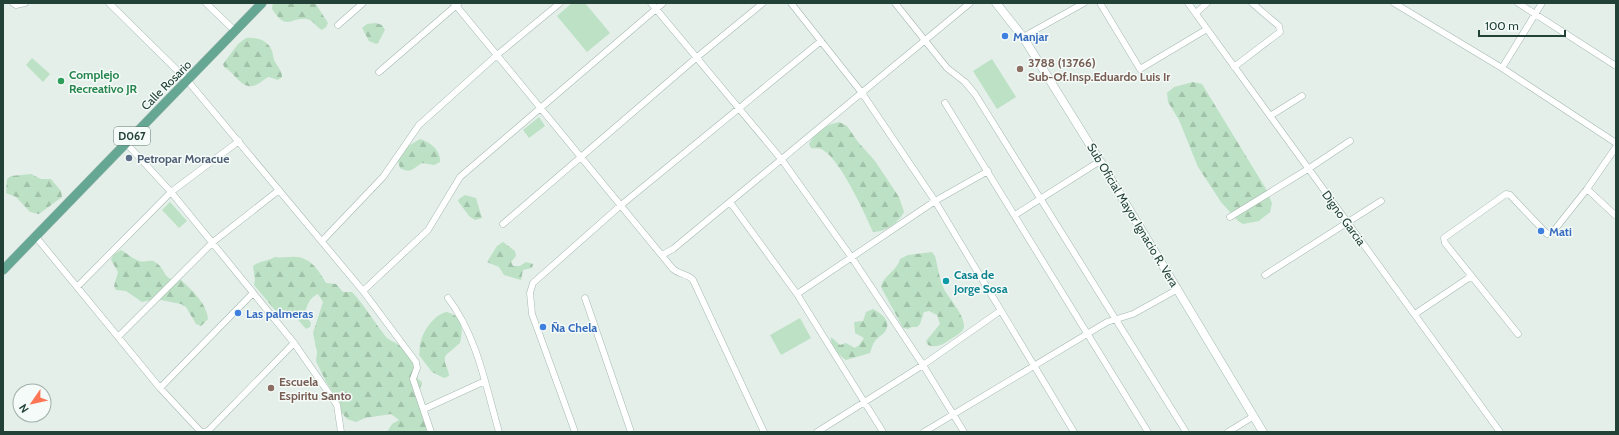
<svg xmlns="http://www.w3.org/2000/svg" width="1619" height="435" font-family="Cabin,sans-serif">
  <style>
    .forest { fill: url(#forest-firs) }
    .pitch { fill: #bce1c4 }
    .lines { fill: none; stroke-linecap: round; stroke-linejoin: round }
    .street-casing { stroke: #a6b8b1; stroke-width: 7 }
    .secondary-casing { stroke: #a2bbb1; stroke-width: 9 }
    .primary-casing { stroke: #c1cac7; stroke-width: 10 }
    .street { stroke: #fff; stroke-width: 6 }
    .secondary { stroke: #fff; stroke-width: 8 }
    .primary { stroke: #66a793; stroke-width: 9 }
    .shop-dot { fill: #3f7fe0; stroke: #f5fbf8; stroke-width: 1.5 }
    .education-dot { fill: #8d6e63; stroke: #f5fbf8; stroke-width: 1.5 }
    .leisure-dot { fill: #2e9e5b; stroke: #f5fbf8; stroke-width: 1.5 }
    .service-dot { fill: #5c6f8a; stroke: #f5fbf8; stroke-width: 1.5 }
    .culture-dot { fill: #0f9aa8; stroke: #f5fbf8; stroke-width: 1.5 }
    .labels { text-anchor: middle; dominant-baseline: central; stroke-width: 3; stroke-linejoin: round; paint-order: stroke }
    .shield { fill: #f5fbf8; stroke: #617a72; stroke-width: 1 }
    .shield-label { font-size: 11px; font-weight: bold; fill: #224238 }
    .shop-label { font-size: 12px; font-weight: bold; fill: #366cbe; stroke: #f5fbf8; text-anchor: start }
    .education-label { font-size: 12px; font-weight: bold; fill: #785e54; stroke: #f5fbf8; text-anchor: start }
    .leisure-label { font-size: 12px; font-weight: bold; fill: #27864d; stroke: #f5fbf8; text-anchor: start }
    .street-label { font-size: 12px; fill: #224238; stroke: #f5fbf8 }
    .service-label { font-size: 12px; font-weight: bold; fill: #4e5e75; stroke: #f5fbf8; text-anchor: start }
    .culture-label { font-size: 12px; font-weight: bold; fill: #0d838f; stroke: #f5fbf8; text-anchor: start }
  </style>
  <defs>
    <pattern id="forest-firs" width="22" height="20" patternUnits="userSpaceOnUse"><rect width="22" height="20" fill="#bce1c4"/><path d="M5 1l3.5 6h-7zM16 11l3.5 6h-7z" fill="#a1c2a9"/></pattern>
  </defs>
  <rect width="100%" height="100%" fill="#e4efea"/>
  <path class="forest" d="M273,3H315L328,23L326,27L322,30C316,27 313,20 307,19C290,17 287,32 272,9Z
    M376,23L382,25L385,30L378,43L376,44L369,41L362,28L367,24Z
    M246,38C256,37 268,40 272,51C273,53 273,57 274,60C277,66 282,70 282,77L278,80L269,77C263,79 258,86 252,86C241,88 234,72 224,67L223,64L238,44Z
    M1193,82L1202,84L1266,189L1272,203L1270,212L1259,221L1243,224L1238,221L1221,202L1198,167L1179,120L1168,102L1167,93L1174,87Z
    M839,122L847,126L858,142L875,161L899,197L904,212C898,223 886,232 873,232C864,212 841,161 823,150C818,147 816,149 811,148L809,144C817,130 823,126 839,122Z
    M420,139C430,142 441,150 440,162L434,165L422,163C412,169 411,174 400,168L397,158L400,151Z
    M31,174L41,179H51L61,191L62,197L39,214L30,212L16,197L6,193L7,179L11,176Z
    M465,195L476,198L482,218L475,220L469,216L458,201L459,199Z
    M503,242L515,251L516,256L511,262L513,266H520L526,262L533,264L532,268L523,270L521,280L504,275L499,267L487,262L497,246Z
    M121,250C126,253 133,259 139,261C144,263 150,259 155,262C168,270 161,281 181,280C192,290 207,304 208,319L201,326L196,324L186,307L181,304L156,299L142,302L126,291L116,290L114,286L118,272L111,260L113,255Z
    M932,252L935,256C938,267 940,285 947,294C952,301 965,318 964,327C963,333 953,337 948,341C942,345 935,348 928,345L926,341L940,324L937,315L929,311L924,312L920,324L917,327H912L908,329L903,328L881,287C883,276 897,271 900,259L908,255Z
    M275,257C281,258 284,257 290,257C309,255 318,269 326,283L336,284L343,292H352C365,306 374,322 386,337C390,341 395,342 399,345C411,354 415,365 418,379L422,382L418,398L427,432H387L392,424L399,420L391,414L365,418L356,422L347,419L341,412L340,403L326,382L316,361L317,352L313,333L323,302L318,294C309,298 307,305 305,314L311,323L310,327L306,329L293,314L284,318L279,315L254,285L255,280L253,266C259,261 268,261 275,257Z
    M873,309C882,314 893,322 884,333C881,336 877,338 875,341C872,345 871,350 870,353L846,360C839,355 830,346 831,337L840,345L846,343L855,348L859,345L864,338L855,333L854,322L863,321L866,312Z
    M447,312C464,317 463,329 460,343L446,355C442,363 449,368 449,376L444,378L432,372L419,355C420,352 419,349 420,346C421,333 434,314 447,312Z"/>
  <path class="pitch" d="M572,3H585L610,33L587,52L557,16Z
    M32,58L50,74L43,82L26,65Z
    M992,59L1016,97L997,109L973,71Z
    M539,117L545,126L529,138L523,130Z
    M170,202L187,221L179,228L162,210Z
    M800,318L811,338L781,355L770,335Z"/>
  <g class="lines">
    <g class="street-casing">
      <path id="street" d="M13,3L16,5L25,3
        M109,3L187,80L363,291L416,362L417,368L413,379L431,432
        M206,3L235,31
        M454,3L673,269C680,275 688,274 693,280L764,432
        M651,3L782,160L852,258L923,365L964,432
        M791,3L862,93L935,201L1074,432
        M895,3L947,68L965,82L975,94L1186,432
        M1100,3L1140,69L1207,29
        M1188,3L1500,432
        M1394,3L1502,68L1616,143
        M1518,3L1616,66
        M1196,13L1207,3
        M338,25L363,3
        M1023,37L1084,3
        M1234,67L1280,32L1279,26L1252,3
        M1502,68L1542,3
        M379,72L459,3
        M945,103L1148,432
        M1270,116L1302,96
        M126,143L171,192L294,343L337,405L341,432
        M1587,189L1616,216
        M730,202L797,294L883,432
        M1015,215L1100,161
        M1230,217L1308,169L1350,141
        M503,224L696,58L763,3
        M36,237L160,388L201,432
        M322,241L383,177L419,125L497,55L560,3
        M662,255L673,249L970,3
        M1265,275L1381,201
        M78,286L171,192L239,141
        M363,291L428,230L460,177L663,3
        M797,294L935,201L988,171
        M448,298C477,336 486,387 499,432
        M585,298L631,432
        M1415,314L1470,277
        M1518,334L1445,243L1444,238L1506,194L1510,195L1547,234L1552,233L1587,189L1616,147
        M118,337L213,242L279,190
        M160,388L253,293
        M424,409L485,381
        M203,432L208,431L294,343
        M575,432L532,314L530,293L533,283L620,206L821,41
        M817,432L923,365L1000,311
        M924,432L1107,322L1133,314L1178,289
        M1228,432L1254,416"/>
    </g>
    <g class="secondary-casing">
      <path id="secondary" d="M996,3L1023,37L1100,161L1263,432"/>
    </g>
    <g class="primary-casing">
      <path id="primary" d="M3,270L262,3"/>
    </g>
    <use href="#street" class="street"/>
    <use href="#secondary" class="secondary"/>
    <use href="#primary" class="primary"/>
  </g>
  <g class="shop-dot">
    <circle cx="1005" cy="36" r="4"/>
    <circle cx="1541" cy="231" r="4"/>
    <circle cx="238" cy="313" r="4"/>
    <circle cx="543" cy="327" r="4"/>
  </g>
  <g class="education-dot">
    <circle cx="1020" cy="69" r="4"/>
    <circle cx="271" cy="388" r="4"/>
  </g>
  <circle class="leisure-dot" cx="61" cy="81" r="4"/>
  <circle class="service-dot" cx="129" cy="158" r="4"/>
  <circle class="culture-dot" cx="946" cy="281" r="4"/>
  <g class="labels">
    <rect class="shield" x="114" y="127" width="36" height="18" rx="3"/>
    <g class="shield-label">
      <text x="132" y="136">D067</text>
    </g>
    <g class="shop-label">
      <text x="1013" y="36">Manjar</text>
      <text x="1549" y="231">Mati</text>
      <text x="246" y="313">Las palmeras</text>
      <text x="551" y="327">Ña Chela</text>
    </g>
    <g class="education-label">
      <text x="1028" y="62">3788 (13766)<tspan x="1028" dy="14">Sub-Of.Insp.Eduardo Luis Ir</tspan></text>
      <text x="279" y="381">Escuela<tspan x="279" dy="14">Espiritu Santo</tspan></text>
    </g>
    <g class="leisure-label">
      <text x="69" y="74">Complejo<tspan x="69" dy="14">Recreativo JR</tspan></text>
    </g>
    <g class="street-label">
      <text transform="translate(166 85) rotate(-45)">Calle Rosario</text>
      <text transform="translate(1133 215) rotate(59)">Sub Oficial Mayor Ignacio R. Vera</text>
      <text transform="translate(1344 218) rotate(54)">Digno Garcia</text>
    </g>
    <g class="service-label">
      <text x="137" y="158">Petropar Moracue</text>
    </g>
    <g class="culture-label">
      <text x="954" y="274">Casa de<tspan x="954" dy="14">Jorge Sosa</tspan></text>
    </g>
  </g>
  <rect width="1619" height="435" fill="none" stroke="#224238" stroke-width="8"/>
  <g transform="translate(32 403) rotate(236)"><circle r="19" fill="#f5fbf8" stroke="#a1b1ab"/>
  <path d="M0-3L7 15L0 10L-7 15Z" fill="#fc7655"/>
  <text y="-6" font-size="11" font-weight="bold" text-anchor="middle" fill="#224238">N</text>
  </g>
  <path d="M1479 30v6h86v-6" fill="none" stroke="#224238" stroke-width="2"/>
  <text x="1485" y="30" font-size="12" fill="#224238" stroke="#f5fbf8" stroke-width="3" paint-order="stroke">100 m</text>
</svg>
